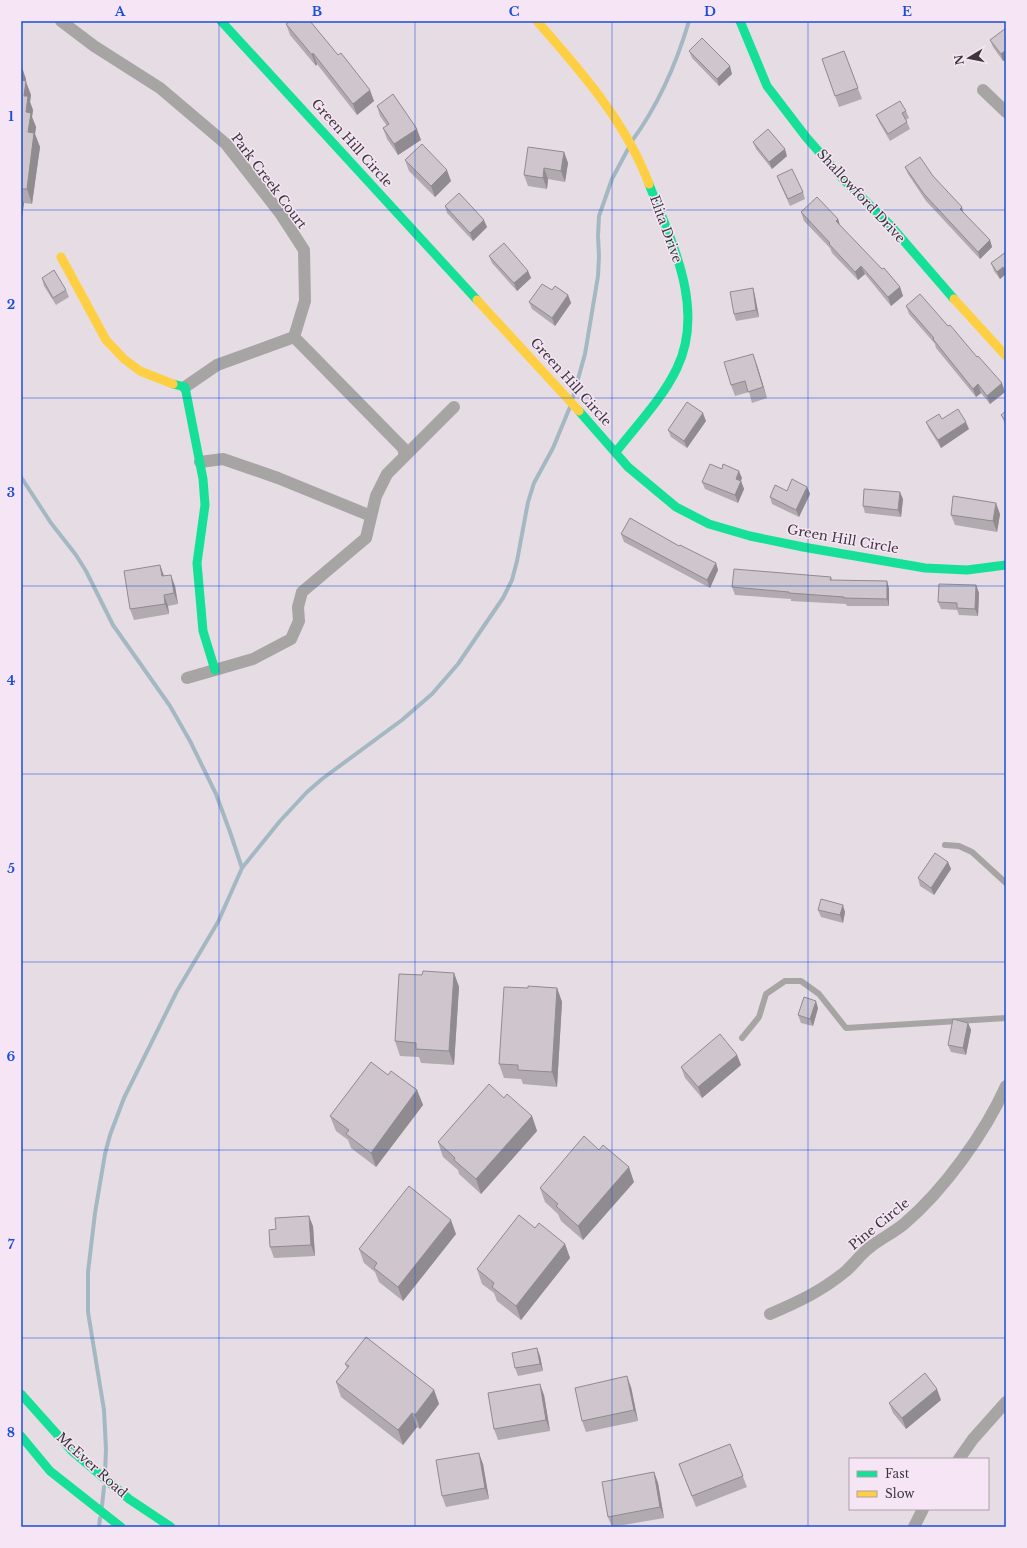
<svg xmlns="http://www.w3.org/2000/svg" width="1027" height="1548" font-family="'Libre Baskerville',serif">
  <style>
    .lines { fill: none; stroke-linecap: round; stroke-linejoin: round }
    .stream { stroke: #a4b8c3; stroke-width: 4 }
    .lane { stroke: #a7a5a3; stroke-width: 6 }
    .street { stroke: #a7a5a3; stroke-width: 12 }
    .fast { stroke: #16e098; stroke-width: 9 }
    .slow { stroke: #ffcf43; stroke-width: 9 }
    .wall { fill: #b1aaaf }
    .shaded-wall { fill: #908b8f }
    .building { fill: #cec6cc; stroke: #908b8f }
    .grid { fill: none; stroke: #1d4ed8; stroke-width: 1; stroke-opacity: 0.55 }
    .labels { text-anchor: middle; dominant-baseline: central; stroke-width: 3; stroke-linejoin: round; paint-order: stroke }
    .street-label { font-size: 13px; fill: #3d373d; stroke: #f6e6f5 }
    .neatline { fill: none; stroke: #1d4ed8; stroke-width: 1.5 }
    .grid-label { font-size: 13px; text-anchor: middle; font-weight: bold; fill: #1d4ed8 }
  </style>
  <rect width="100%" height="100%" fill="#e6dce4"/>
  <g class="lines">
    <path class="stream" d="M632,141C659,104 676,65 689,21
      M573,397L585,354L598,276L599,256L598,236L599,216L612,179L628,149
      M21,477L51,523L76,555L86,571L113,625L170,706L190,741L216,794L230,832L242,868
      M105,1472L106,1450L104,1410L88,1312V1272L95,1213L105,1154L110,1135L124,1098L177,991L218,922L242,868L280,821L307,792L322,779L402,720L432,694L458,664L503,598L512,580L517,561L528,502L534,483L553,448L570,407
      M102,1506L104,1487
      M99,1527L100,1518"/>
    <path class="lane" d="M945,845L959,846L972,852L1006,883
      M742,1038L759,1017L766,994L785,981H801L819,994L846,1028L1006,1018"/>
    <path class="street" d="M61,21L94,46L160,88L226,144L280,213L304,250L305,301L294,337
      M983,90L1006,112
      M185,387L217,365L294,337L403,448L405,456
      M200,462L223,459L278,478L371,516
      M187,678L253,659L291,639L299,621L298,607L302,592L366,538L376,496L387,474L454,407
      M770,1314C798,1302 822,1291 846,1271C854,1264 860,1255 869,1248C880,1239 893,1233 904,1224C944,1190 985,1133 1006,1086
      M959,1459L973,1439L1006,1402
      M914,1527L923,1509"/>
    <path class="fast" d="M221,21L477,300
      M740,21L767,86L806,137L842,178L890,225L954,299
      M173,384L185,387L203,479L205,505L197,563L203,631L215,670
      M579,411L628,467L676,507L709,524L750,536L803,547L925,568L967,570L1006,565
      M616,452C636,426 663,398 677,368C706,308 671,241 649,184
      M21,1394L72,1451L129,1499L171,1527
      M21,1436L50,1471L121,1527"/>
    <path class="slow" d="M537,21C580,70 626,122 649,184
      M61,257L106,340L124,359L140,371L173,384
      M954,299L1006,356
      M477,300L579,411"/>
  </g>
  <path class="wall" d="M286,24L338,55L374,101L357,115L317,64L316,66L290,35Z
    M1006,28L1003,61L993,47L990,40Z
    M689,51L732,74L719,86L692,58Z
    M844,51L862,99L839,107L822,59Z
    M21,65L26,79V82L31,95L30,102L33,110L32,117L36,127L35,134L40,147L32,204L24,203L22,217L21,216Z
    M377,106L421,140L398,155L387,139L383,128L387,126L380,116Z
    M906,111L909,118L906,120L910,129L890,141L879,122L876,115Z
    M753,142L787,156L772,169L756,149Z
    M564,152L568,163L565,182L548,179L547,189L528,186L524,175Z
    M405,160L451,181L435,197L409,171Z
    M905,167L933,176L964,214L990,240L992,247L980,259L926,201L908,174Z
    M777,176L803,192L805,199L790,206L780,184Z
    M445,206L487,227L473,241L447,213Z
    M801,212L838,219L840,226L882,269L900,287L903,296L891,306L865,274L858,280L832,253L830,248L804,221Z
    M1006,252V274L1000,279L994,271L991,263Z
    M489,256L528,271L531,278L517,291L492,263Z
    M42,278L66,290L69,297L56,305L44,286Z
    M753,288L755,296L759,317L736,321L734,314Z
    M552,290L568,295L571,303L555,326L532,309L529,302Z
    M906,306L1005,392L990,404L981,393L976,397L936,348L935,344L909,314Z
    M757,365L767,398L752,403L749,392L735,396L731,385Z
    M1006,411V426L1001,415Z
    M706,421L687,448L671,437L668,430Z
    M926,422L969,429L941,448L929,429Z
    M742,478L741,481L744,489L738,503L705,489L702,482Z
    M807,487L810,494L799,517L772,504L770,497L787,491Z
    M903,499L901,517L865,513L863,506Z
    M1000,514L997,532L955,525L951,515Z
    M621,534L679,546L716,563L718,570L710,588L624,542Z
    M160,565L164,576L175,586L178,604L168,606L169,614L134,620L130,609Z
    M831,577L832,580L889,588V606H847L846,604L791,601V599L735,595L732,587Z
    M976,585L979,593L978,616L959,615L957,610L941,609L938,602Z
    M948,862L951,869L934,895L920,886L918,878Z
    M818,910L845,912L843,923L821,917Z
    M454,973L459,987L454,1065L421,1063L419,1057L400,1056L395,1041Z
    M528,988H557L562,1002L557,1087L523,1084L521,1079L504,1078L499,1064Z
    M818,1008L813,1026L801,1023L798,1015Z
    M968,1023L971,1030L966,1055L951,1052L948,1045Z
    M737,1055L741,1065L702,1098L685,1078L681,1067Z
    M388,1075L417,1090L423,1105L376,1167L351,1148L348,1140L336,1131L330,1116Z
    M504,1098L532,1116L537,1131L481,1194L459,1174L458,1170L443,1157L438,1142Z
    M634,1182L583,1240L561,1221L558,1214L545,1202L540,1188Z
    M313,1226L315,1256L274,1258L270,1247L276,1229Z
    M535,1228L565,1244L570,1258L521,1320L497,1301L494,1293L482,1284L477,1269Z
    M456,1234L403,1301L379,1282L375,1272L364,1263L359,1249Z
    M537,1348L540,1356L543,1371L518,1376L515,1368Z
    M345,1364L434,1390L439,1404L420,1429L417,1427L403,1445L341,1397L336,1382L347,1368Z
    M631,1387L638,1421L586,1432L582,1421Z
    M544,1395L550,1431L498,1440L494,1429Z
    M941,1400L906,1429L893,1413L889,1403Z
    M730,1444L747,1487L696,1507L679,1464Z
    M483,1464L489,1499L446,1507L442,1496Z
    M654,1472L658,1483L664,1518L612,1527L608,1517Z"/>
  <path class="shaded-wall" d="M1006,50V60L1003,61L1001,54Z
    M313,53L317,64L316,66L312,55Z
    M21,65L26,79V82L31,95L30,102L33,110L32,117L36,127L35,134L40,147L32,204L27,189L28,132L24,96L21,84Z
    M730,66L732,74L719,86L717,79Z
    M370,90L374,101L357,115L353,104Z
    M417,129L421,140L398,155L394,144Z
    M785,149L787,156L772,169L769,162Z
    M564,152L568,163L565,182L561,171Z
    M544,168L548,179L547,189L543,178Z
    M447,170L451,181L435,197L431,186Z
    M21,196L24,203L22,217L21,214Z
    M962,207L964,215L960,209Z
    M838,219L841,228L836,221Z
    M484,220L487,227L473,241L470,233Z
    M990,240L992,247L980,259L978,252Z
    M861,266L865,274L858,280L855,272Z
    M1003,267L1006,274L1000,279L997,272Z
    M528,271L531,278L517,291L514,283Z
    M900,287L903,296L891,306L888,297Z
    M753,288L755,296L759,317L756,310Z
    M568,295L571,303L555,326L552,318Z
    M753,354L757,365L767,398L763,387Z
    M1002,383L1005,392L990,404L987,396Z
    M978,384L981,393L976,397L973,389Z
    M703,413L706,421L687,448L684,441Z
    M966,422L969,429L941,448L938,440Z
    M739,471L742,478L738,486L736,479Z
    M741,481L744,489L738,503L735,495Z
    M807,487L810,494L799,517L796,510Z
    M900,492L903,499L901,517L898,510Z
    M996,503L1000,514L997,532L993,521Z
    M716,563L718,570L710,588L707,580Z
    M160,565L164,576H162Z
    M171,575L175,586L178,604L174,593Z
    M887,581L889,588V606L887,599Z
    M976,585L979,593L978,616L975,609Z
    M164,595L168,606L169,614L165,604Z
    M948,862L951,869L934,895L931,888Z
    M843,905L845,912L843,923L840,915Z
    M454,973L459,987L454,1065L449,1051Z
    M557,988L562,1002L557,1087L552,1072Z
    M816,1001L818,1008L813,1026L810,1019Z
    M968,1023L971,1030L966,1055L963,1048Z
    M737,1055L741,1065L702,1098L698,1087Z
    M417,1090L423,1105L376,1167L371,1153Z
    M532,1116L537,1131L481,1194L476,1179Z
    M629,1167L634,1182L583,1240L578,1226Z
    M309,1216L313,1226L315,1256L311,1245Z
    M451,1220L456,1234L403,1301L398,1287Z
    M565,1244L570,1258L521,1320L516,1306Z
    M537,1348L540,1356L543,1371L540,1364Z
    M627,1376L631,1387L638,1421L634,1410Z
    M540,1384L544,1395L550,1431L546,1420Z
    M937,1389L941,1400L906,1429L902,1418Z
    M434,1390L439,1404L420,1429L415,1415Z
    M412,1413L417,1427L403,1445L398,1430Z
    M479,1453L483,1464L489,1499L485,1488Z
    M654,1472L658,1483L664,1518L660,1507Z"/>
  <path class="building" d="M290,21H310L338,55L341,53L370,90L353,104L313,53L312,55L286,24Z
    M1006,28V50L1001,54L990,40Z
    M702,38L730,66L717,79L689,51Z
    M844,51L858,88L835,96L822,59Z
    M21,80L26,81L24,96H28L26,112L31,113L28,132L34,133L27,189H21Z
    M393,94L417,129L394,144L383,128L389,124L377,106Z
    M900,101L906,111L902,113L907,122L888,134L876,115Z
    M768,129L785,149L769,162L753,142Z
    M422,144L447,170L431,186L405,160Z
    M528,147L564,152L561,171L544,168L543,178L524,175Z
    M920,157L933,176L962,207L960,209L990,240L978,252L924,194L905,167Z
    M792,169L803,192L788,199L777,176Z
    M459,193L484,220L470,233L445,206Z
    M817,197L838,219L836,221L882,269L884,268L900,287L888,297L861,266L855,272L829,244L830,243L801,212Z
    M504,243L528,271L514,283L489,256Z
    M1006,252V271L1003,267L997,272L991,263Z
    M54,270L66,290L53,298L42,278Z
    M542,284L552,290L555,286L568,295L552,318L529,302Z
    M753,288L756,310L734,314L730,292Z
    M920,294L948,326L950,325L977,357L978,356L1002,383L987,396L978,384L973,389L933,339L934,338L906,306Z
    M753,354L763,387L748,392L745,381L731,385L724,362Z
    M687,402L703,413L684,441L668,430Z
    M958,409L966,422L938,440L926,422L939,414L942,419Z
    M1006,411V421L1001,415Z
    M710,464L722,469L723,464L739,471L736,479L741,481L735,495L702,482Z
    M792,479L807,487L796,510L770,497L775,485L787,491Z
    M864,489L900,492L898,510L863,506Z
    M953,496L996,503L993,521L951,515Z
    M630,518L679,546L680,545L716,563L707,580L621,534Z
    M160,565L162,576L171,575L174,593L164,595L165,604L130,609L124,571Z
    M734,569L831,577L830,580L887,581V599L844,598V597L789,593V592L732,587Z
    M939,584L976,585L975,609L957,608V603L938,602Z
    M935,853L948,862L931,888L918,878Z
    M821,899L843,905L840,915L818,910Z
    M423,971L454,973L449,1051L416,1049V1043L395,1041L399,974L422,975Z
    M528,986L557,988L552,1072L518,1070V1065L499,1064L504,987L528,988Z
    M804,997L816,1001L810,1019L798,1015Z
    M953,1019L968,1023L963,1048L948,1045Z
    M720,1034L737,1055L698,1087L681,1067Z
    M371,1062L388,1075L391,1071L417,1090L371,1153L346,1134L349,1130L330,1116Z
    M489,1084L504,1098L507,1094L532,1116L476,1179L454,1160L455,1158L438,1142Z
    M584,1136L599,1150L603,1145L629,1167L578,1226L556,1206L558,1204L540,1188Z
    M409,1186L451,1220L398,1287L374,1268L377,1263L359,1249Z
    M519,1215L535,1228L539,1223L565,1244L516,1306L492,1287L494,1283L477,1269Z
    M309,1216L311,1245L270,1247L269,1230L276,1229L275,1218Z
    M366,1337L434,1390L415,1415L412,1413L398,1430L336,1382L349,1366L345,1364Z
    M537,1348L540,1364L515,1368L512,1353Z
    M925,1373L937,1389L902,1418L889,1403Z
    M627,1376L634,1410L582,1421L575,1388Z
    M540,1384L546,1420L494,1429L488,1393Z
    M730,1444L743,1476L692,1496L679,1464Z
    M479,1453L485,1488L442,1496L436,1460Z
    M654,1472L660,1507L608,1517L602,1482Z"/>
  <path class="grid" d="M219,21V1527M415,21V1527M612,21V1527M808,21V1527M21,210H1006M21,398H1006M21,586H1006M21,774H1006M21,962H1006M21,1150H1006M21,1338H1006"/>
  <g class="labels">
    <g class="street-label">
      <text transform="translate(352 143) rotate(48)">Green Hill Circle</text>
      <text transform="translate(269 181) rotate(53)">Park Creek Court</text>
      <text transform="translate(861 196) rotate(47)">Shallowford Drive</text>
      <text transform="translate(666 229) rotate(70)">Elita Drive</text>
      <text transform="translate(571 382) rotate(48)">Green Hill Circle</text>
      <text transform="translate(843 539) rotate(10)">Green Hill Circle</text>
      <text transform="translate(879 1224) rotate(-39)">Pine Circle</text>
      <text transform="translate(92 1465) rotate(42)">McEver Road</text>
    </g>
  </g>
  <rect width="1027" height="1548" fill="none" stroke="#f6e6f5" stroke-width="44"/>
  <rect x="849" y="1458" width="140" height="52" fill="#f6e6f5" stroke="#aca0ab"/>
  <rect x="857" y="1471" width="20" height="6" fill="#16e098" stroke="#aca0ab"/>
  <text x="885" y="1478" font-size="12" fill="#3d373d">Fast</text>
  <rect x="857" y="1491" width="20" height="6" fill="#ffcf43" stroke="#aca0ab"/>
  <text x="885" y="1498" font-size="12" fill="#3d373d">Slow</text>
  <g transform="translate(969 58) rotate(260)" stroke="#f6e6f5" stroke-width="3" paint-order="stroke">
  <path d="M0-3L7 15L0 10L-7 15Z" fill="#3d373d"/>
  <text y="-6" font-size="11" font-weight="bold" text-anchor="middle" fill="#3d373d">N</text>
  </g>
  <rect x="22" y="22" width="983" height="1504" class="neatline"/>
  <g class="grid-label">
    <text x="120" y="16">A</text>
    <text x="317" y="16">B</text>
    <text x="514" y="16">C</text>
    <text x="710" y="16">D</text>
    <text x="907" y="16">E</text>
    <text x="11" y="121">1</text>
    <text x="11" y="309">2</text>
    <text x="11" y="497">3</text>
    <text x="11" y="685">4</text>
    <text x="11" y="873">5</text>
    <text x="11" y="1061">6</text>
    <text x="11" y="1249">7</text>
    <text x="11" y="1437">8</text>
  </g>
</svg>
